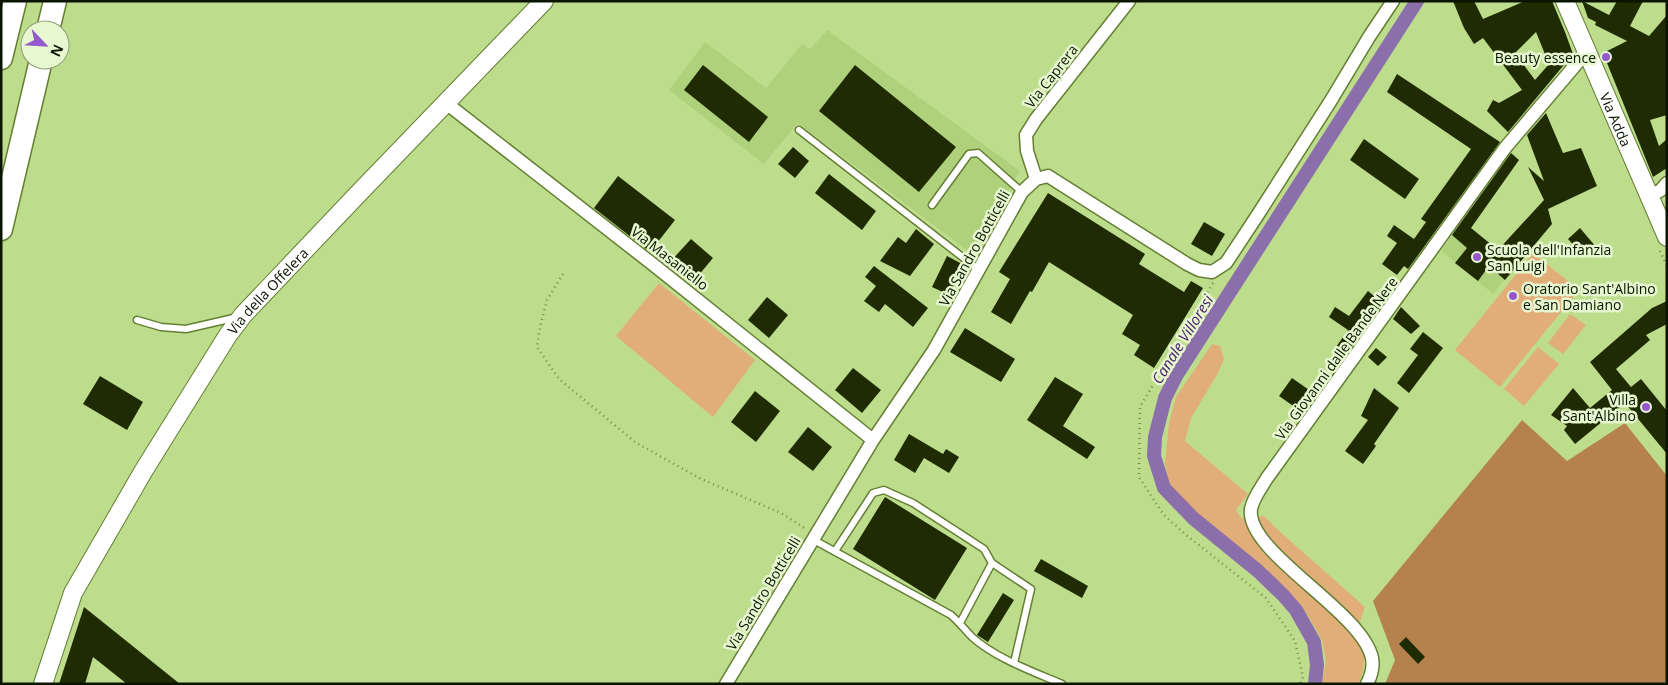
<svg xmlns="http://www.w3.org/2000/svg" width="1668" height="685" font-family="'Open Sans',sans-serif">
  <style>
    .built { fill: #b0d17b }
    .green { fill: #e1ae7a }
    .forest { fill: #b5824e }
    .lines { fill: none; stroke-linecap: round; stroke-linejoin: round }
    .canal { stroke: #8b6faa; stroke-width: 14 }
    .building { fill: #1f2c03; fill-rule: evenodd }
    .lane-casing { stroke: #647f32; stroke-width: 9 }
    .street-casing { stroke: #647f32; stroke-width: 15 }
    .secondary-casing { stroke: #647f32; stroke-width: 20 }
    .highway-casing { stroke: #647f32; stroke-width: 25 }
    .path { stroke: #748b53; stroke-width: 2.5; stroke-dasharray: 1 4; stroke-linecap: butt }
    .lane { stroke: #fff; stroke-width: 6 }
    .street { stroke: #fff; stroke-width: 12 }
    .secondary { stroke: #fff; stroke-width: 18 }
    .highway { stroke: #fff; stroke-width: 22 }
    .poi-dot { fill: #9658ce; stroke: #e7f7d0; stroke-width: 2 }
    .labels { text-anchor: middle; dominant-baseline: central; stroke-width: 5; stroke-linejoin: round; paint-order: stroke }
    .poi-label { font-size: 14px; fill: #0a1400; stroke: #e7f7d0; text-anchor: end }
    .street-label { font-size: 14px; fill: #0a1400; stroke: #e7f7d0 }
    .water-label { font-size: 15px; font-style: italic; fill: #471f67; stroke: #e7f7d0 }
  </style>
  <rect width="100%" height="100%" fill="#bddd8d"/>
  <path class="built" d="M827,30L1020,171L972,254L798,123L764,164L669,90L705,42L766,88L802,44L810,49Z
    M1462,220L1516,265L1493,294L1442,251Z"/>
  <path class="green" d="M1533,253L1579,290L1500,387L1455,350Z
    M659,283L755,360L713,417L616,336Z
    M1570,314L1586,325L1563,354L1548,343Z
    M1212,344L1220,346L1224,359L1218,373L1191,418L1185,441L1248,494L1236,510L1242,519L1264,516L1278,530L1365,607L1356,633L1365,650L1363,670L1359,684H1322L1326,660L1322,640L1307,614L1289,595L1183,501L1169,483L1165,463L1169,423L1176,397Z
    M1538,347L1559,364L1524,406L1504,389Z"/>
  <path class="forest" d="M1522,420L1567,461L1625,423L1667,476V684H1385L1395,660L1373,601Z"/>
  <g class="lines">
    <path class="canal" d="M1315,684L1317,665L1314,642L1296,610L1283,595L1258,571L1193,518L1164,488L1154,456L1155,437L1165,398L1176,376L1417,1"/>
  </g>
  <path class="building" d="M1453,1H1474L1483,19L1525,1H1552L1565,32L1573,54L1508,132L1487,111L1493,100L1499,103L1522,90L1483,38L1474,44L1464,28ZM1536,32L1549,64L1535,80L1515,53Z
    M1582,1L1609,15L1617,1H1643L1630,26L1649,36L1667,15V115L1650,120L1659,146L1667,139V168L1653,177L1603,53L1627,41L1595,25L1596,22L1588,18Z
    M703,65L768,117L749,142L684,90Z
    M855,65L956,147L919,192L819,111Z
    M1397,74L1500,142L1408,269L1404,266L1397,275L1382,264L1397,243L1387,236L1394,225L1414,239L1426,222L1421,219L1471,149L1387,92Z
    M1546,113L1563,153L1581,148L1597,186L1548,209L1552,224L1505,280L1489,266L1478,281L1455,263L1467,248L1452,235L1511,153L1519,160L1471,228L1498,250L1544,200L1528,167L1544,181L1527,135Z
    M1364,139L1419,179L1405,199L1350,160Z
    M793,147L809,161L795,178L778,164Z
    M829,174L876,211L862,230L815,193Z
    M618,176L675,220L650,252L594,208Z
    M1048,193L1145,254L1139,264L1184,292L1191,281L1203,288L1154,368L1134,355L1140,345L1122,334L1133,315L1049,262L1032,292L1030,291L1011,324L991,312L1010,279L999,272Z
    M1204,222L1225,234L1212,256L1191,244Z
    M1580,228L1596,247L1584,257L1568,239Z
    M916,229L934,244L910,276L880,261L898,237L906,243Z
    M691,239L713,258L693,282L670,262Z
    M947,256L964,265L949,295L932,287Z
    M874,266L928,308L913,327L885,304L879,312L864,301L876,286L865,277Z
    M1368,291L1383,303L1346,355L1336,347L1348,330L1329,317L1335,307L1349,316Z
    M767,297L788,315L769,338L748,320Z
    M1667,301V324L1646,335L1650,340L1616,369L1631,387L1641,379L1667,411V454L1625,403L1575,444L1564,430L1567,426L1551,415L1573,388L1590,408L1612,390L1590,362L1652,308Z
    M1401,307L1420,326L1411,334L1393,319Z
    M965,328L1015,359L1001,382L950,352Z
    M1423,332L1443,348L1409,393L1397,383L1418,355L1410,349Z
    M1376,348L1387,357L1378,366L1368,357Z
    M853,368L881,390L862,413L835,390Z
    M100,376L143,402L127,430L83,404Z
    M1055,377L1083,394L1063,426L1095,447L1087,459L1027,420Z
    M1292,378L1312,392L1299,410L1279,396Z
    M1374,388L1399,408L1374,444L1376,446L1363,464L1345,451L1368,420L1361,416Z
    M755,391L780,411L756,442L731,422Z
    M808,427L832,447L813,471L788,452Z
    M909,434L943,454L946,449L959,457L949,473L924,458L915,473L894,460Z
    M885,497L967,548L935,600L853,549Z
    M1041,559L1088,586L1082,598L1034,571Z
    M1003,593L1014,600L988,642L977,635Z
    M84,607L180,684H127L93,657L85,684H59Z
    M1406,637L1425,657L1418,664L1399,644Z"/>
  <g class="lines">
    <g class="lane-casing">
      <path id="lane" d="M799,130L979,270
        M932,205L969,154L978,153L1022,192
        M137,320L161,327L186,329L238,317
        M812,539L951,615C959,622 965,630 972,637C995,658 1034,672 1062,684
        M835,551L873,493L884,490L913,503L984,549L992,563L960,623
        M992,563L1031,589L1014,663"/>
    </g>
    <g class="street-casing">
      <path id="street" d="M446,103L655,266L873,440
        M1036,179L1027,151L1026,135L1036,119L1129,1
        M1649,197L1661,190L1667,183
        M726,684L873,440L934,350L1022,192L1036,179L1048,176L1187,264L1199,270L1212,272L1226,263L1257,216L1330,102L1369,37L1393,1
        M1367,684C1371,676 1374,668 1372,658C1362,611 1245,552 1251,509C1253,498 1261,488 1267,478L1505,148L1578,62L1586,50"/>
    </g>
    <g class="secondary-casing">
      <g id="secondary">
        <path id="s1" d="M1565,1L1667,237"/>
        <path id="s2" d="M43,684L73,593L144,470L228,335L243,315L357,195L544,1"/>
      </g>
    </g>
    <g class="highway-casing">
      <path id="highway" d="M48,30L55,1
        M1,58L15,1
        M1,229L41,60"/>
    </g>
    <path class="path" d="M1660,251L1667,266
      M563,274L547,300L540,327L537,347L559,379L635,442L699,478L781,513L806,529
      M1213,283L1140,407L1139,477L1163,514L1186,535L1266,598L1295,641L1303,677L1300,684"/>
    <use href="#lane" class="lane"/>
    <use href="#street" class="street"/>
    <use href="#secondary" class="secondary"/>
    <use href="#highway" class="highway"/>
  </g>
  <g class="poi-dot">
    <circle cx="1606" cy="57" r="5"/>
    <circle cx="1477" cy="257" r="5"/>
    <circle cx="1513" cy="296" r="5"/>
    <circle cx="1646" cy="407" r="5"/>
  </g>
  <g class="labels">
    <g class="poi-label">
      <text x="1596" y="57">Beauty essence</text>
      <text x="1487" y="249" text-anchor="start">Scuola dell'Infanzia<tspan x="1487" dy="16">San Luigi</tspan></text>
      <text x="1523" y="288" text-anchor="start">Oratorio Sant'Albino<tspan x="1523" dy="16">e San Damiano</tspan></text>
      <text x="1636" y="399">Villa<tspan x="1636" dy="16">Sant'Albino</tspan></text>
    </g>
    <g class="street-label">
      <text transform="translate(1051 76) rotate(-52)">Via Caprera</text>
      <text stroke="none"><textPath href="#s1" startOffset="129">Via Adda</textPath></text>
      <text transform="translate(974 248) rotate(-61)">Via Sandro Botticelli</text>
      <text transform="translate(670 258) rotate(38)">Via Masaniello</text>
      <text stroke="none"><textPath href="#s2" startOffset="456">Via della Offelera</textPath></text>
      <text transform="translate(1336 358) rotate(-54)">Via Giovanni dalle Bande Nere</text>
      <text transform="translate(763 593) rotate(-59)">Via Sandro Botticelli</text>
    </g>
    <g class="water-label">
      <text transform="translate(1182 339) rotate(-58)">Canale Villoresi</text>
    </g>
  </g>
  <rect width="1668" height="685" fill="none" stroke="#0a1400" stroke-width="5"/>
  <g transform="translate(45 45) rotate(115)"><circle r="24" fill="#e7f7d0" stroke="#8f9c7d"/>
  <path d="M0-4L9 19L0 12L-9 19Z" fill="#9658ce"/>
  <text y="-8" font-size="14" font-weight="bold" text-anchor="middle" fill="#0a1400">N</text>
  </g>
</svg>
